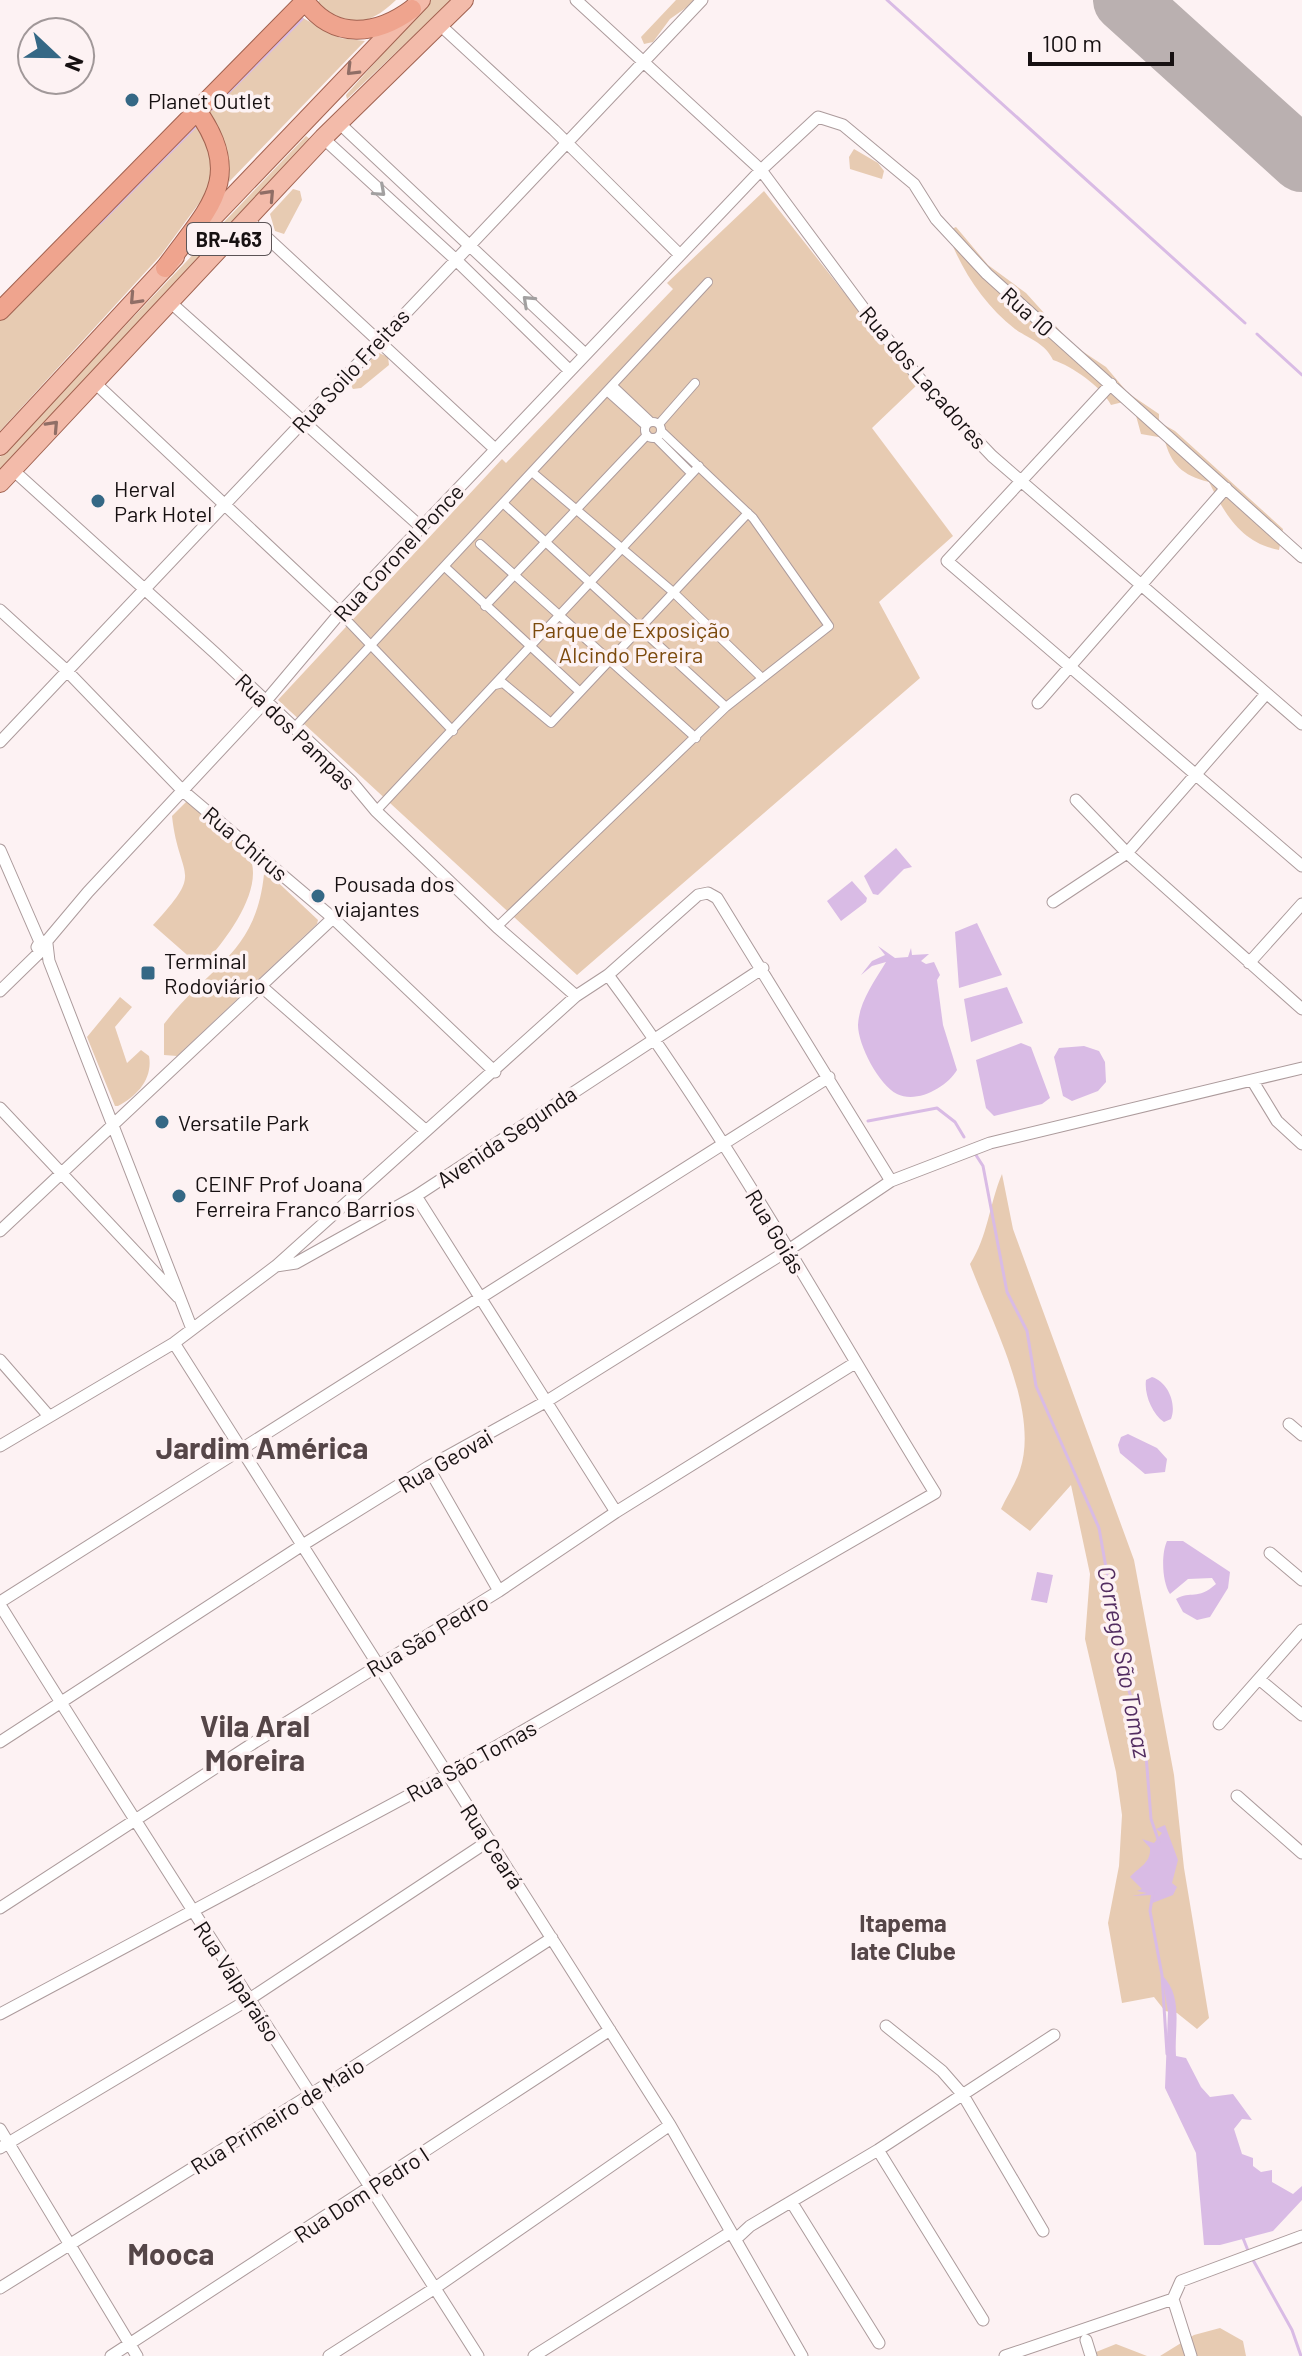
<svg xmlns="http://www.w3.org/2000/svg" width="1302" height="2356" font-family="Barlow,sans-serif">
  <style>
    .green { fill: #e7cbb2 }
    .water { fill: #d9bbe5 }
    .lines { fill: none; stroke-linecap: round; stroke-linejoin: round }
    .stream { stroke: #d9bbe5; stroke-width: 3 }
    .runway { stroke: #bab0b0; stroke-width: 64 }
    .pedestrian-casing { stroke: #ac9b9c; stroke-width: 10 }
    .minor-casing { stroke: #ac9b9c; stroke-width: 13 }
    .primary-casing { stroke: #a16250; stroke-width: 20 }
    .trunk-casing { stroke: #a16250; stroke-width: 20 }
    .pedestrian { stroke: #fff; stroke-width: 8 }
    .minor { stroke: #fff; stroke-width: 11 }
    .primary { stroke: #f3bbaa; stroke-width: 18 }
    .trunk { stroke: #efa48e; stroke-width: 18 }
    .oneway { stroke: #906e66 }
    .oneway2 { stroke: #a2a0a0 }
    .poi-dot { fill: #356885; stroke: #fdf2f3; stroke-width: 3 }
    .labels { text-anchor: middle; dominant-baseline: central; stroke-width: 7; stroke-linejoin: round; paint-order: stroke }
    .shield { fill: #fdf2f3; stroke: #5c5456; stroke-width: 2 }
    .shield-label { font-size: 20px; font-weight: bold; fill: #171112 }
    .poi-label { font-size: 22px; fill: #171112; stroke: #fdf2f3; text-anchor: start }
    .street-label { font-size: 22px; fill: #171112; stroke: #fdf2f3 }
    .park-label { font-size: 22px; fill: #7c4a0d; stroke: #fdf2f3 }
    .water-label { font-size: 24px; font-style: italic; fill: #532d61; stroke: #fdf2f3 }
    .neighbourhood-label { font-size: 24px; font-weight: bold; fill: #554648; stroke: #fdf2f3 }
    .district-label { font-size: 30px; font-weight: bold; fill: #554648; stroke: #fdf2f3 }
  </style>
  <rect width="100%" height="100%" fill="#fdf2f3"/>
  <path class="green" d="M319,0H396C367,28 350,26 317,5Z
    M431,0H451L347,99L346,95Z
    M676,0H697L670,19L653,42L644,44L641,37Z
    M301,17L340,38L365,41L229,182L227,154L209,111Z
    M190,124H199L216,168L208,191L161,255L0,431V317Z
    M306,136L310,139L307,144L0,469V457Z
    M854,149L878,163L884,171L882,179L850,169L849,157Z
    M293,189L300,191L302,200L284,234L275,231L270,214Z
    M764,191L917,385L872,428L953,536L879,602L920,678L577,975L278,700L502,459L506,463L673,289L667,283Z
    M956,227L988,265L1026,293L1073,345L1106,367L1128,393L1159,414V422L1175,431L1283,529L1279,550C1242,543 1225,515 1209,482C1182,475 1171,465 1164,438L1141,434L1135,412L1123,402L1111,405C1102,387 1072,366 1053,360C1045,343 1031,340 1015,329C983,304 960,268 947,231Z
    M372,350L388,357L389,365L361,388L353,389L349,382L352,375L369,369Z
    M188,800C203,813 240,839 249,855C265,887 229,935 210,957L194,961L153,925C206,868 179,881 172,816Z
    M268,873L318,920L317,924L177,1056L164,1055V1024C208,966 256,955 264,874Z
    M120,997L132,1007L115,1027L127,1063L141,1050L149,1056C153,1078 138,1096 118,1106H115L87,1037Z
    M1002,1174L1013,1229L1134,1560L1174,1775L1184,1868L1209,2018L1197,2029L1177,2013L1165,2011L1154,1997L1122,2003L1108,1923L1119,1866L1122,1815L1116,1772L1085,1639L1090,1574L1071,1485L1030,1531L1001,1509C1007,1496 1016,1483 1020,1470C1040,1410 991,1321 970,1264C988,1236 989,1205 1002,1174Z
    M1220,2328L1243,2341L1246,2356H1160L1194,2335Z
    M1116,2344L1147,2356H1086Z"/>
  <path class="water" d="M896,848L912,867L904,869L878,895L873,894L864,876Z
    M852,881L867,898L866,902L841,921L827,901Z
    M977,923L1002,975L959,988L955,932Z
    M878,946L895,958L908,957L911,948L912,955L929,954L921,961L926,964L934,962L940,975L937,980L943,1025L957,1070C947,1087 917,1104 897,1094C879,1085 858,1045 858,1025C859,1002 874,982 886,962L872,966L861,975L872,961L885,955Z
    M1007,987L1023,1023L971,1042L964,999Z
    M1021,1043L1031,1047L1050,1098L1042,1104L994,1116L986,1108L976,1060Z
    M1084,1046L1099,1051L1105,1062L1106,1082L1098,1091L1072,1101L1063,1096L1054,1057L1059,1048Z
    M1152,1377C1168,1382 1177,1404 1171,1419L1164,1422C1152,1414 1144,1394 1146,1380Z
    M1128,1434L1157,1448L1167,1459L1165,1472L1145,1474L1120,1453L1118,1445L1121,1437Z
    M1167,1541H1183L1230,1572L1228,1588L1210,1617L1197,1620L1183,1612L1176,1599C1191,1590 1197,1601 1216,1584L1212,1578L1188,1579L1170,1594C1162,1582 1161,1554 1167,1541Z
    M1037,1572L1053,1575L1047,1603L1031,1600Z
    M1165,1825L1178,1860L1172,1883L1177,1887L1173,1895L1150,1904L1152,1895L1132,1896L1147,1893L1137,1891L1142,1889L1130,1877C1139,1867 1151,1863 1150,1848L1142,1839L1154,1843L1162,1833L1156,1829Z
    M1162,1975C1184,1997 1174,2028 1176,2056L1186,2058L1201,2087L1210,2097L1233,2094L1252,2120L1242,2119L1234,2129L1242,2154L1253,2158V2166L1261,2172L1272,2170V2182L1293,2194L1302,2186V2200L1273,2231L1220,2245H1204L1196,2153L1165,2088L1168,2012Z"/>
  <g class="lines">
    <path class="stream" d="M887,0L1245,323
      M212,109L302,19
      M100,223L196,126
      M1257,334L1302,375
      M868,1121L937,1108L955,1122L964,1137
      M974,1152L983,1166L1007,1292L1027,1331L1036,1386L1099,1528L1126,1681L1145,1742L1151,1819L1159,1842
      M1153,1892L1150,1911L1162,1975L1167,2054
      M1243,2238L1249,2253
      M1253,2260L1292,2330L1301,2356"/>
    <path class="runway" d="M1125,0L1302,160"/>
    <g class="pedestrian-casing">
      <path id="pedestrian" d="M613,386L651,422
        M608,392L646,426
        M645 430a8 8 0 1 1 16 0a8 8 0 1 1-16 0Z
        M659,424L695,383
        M656,438L691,473
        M532,472L672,591L762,678
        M504,504L726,707
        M480,544L696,738
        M445,567L580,692
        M485,606L647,435
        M340,613L453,731
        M495,685L503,683L551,723L748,513
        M293,729L708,282
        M376,811L699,466
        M497,927L726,707L829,626L753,518L662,432"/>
    </g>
    <g class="minor-casing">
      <path id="minor" d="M576,0L761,170L876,325L929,390L992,456L1302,724
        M439,24L554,130L680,255
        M339,123L585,354
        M323,138L455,259L569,370
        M247,219L495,449
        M170,302L421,527
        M94,382L340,613
        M1111,384L947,561L1302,866
        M13,470L215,653L351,781L376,811L497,927L576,996
        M0,610L67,671L183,791L333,918L495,1072
        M1038,703L1226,488
        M0,742L702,0
        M1076,800L1127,853L1302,1009
        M0,850L40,942L37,947L40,952
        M1053,902L1127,853L1266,694
        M42,941L47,944L49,961L192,1329
        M46,942L88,892L265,702L340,613L761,170L818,117L843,125L914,184L936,219L987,274L1302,557
        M1249,963L1302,904
        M262,987L425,1130
        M0,991L40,952
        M1252,1080L1277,1121L1302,1144
        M0,1108L178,1297
        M416,1196L616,1512
        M0,1231L333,918
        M276,1266L296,1263L416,1196L763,968
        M174,1343L670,2125L802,2356
        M0,1360L48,1415
        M1289,1424L1302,1435
        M0,1446L174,1343L276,1266L576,996L608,975L698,895L708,893L717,898L891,1181
        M428,1467L499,1591
        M1270,1553L1302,1580
        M0,1602L829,1077
        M0,1605C156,1857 319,2105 478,2356
        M1259,1679L1302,1715
        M1219,1724L1302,1630
        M0,1742L301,1546L428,1467L547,1401L787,1251L891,1181L990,1143L1302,1068
        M1237,1796L1302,1853
        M0,1908L255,1742L499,1591L616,1512L855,1363
        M0,2014L445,1776L935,1493C828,1320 730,1139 608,975
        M886,2026L942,2071L963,2095L1043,2231
        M0,2129L137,2356
        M0,2148L251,1998L490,1840
        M878,2150L983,2320
        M792,2203L879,2343
        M736,2239L750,2226L878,2150L1054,2035
        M0,2288L310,2095L552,1938
        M1173,2299L1191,2356
        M1086,2340L1091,2356
        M111,2356L610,2030
        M329,2356L435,2288L670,2125
        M534,2356L731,2232
        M1005,2356L1173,2299L1181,2281L1302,2236"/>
    </g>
    <g class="primary-casing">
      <path id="primary" d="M198,233L421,0
        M0,446L175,257
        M0,483L323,138L464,0"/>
    </g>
    <g class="trunk-casing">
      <path id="trunk" d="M305,1C334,41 377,35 412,9
        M165,268C207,209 247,179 196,109
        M0,311L306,0"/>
    </g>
    <use href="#pedestrian" class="pedestrian"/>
    <use href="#minor" class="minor"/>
    <use href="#primary" class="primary"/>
    <use href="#trunk" class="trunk"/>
  </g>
  <defs><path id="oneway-chevron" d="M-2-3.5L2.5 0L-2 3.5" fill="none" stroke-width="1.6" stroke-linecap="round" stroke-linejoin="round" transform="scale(2)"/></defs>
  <g class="oneway">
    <use href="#oneway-chevron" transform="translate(352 70) rotate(135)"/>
    <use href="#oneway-chevron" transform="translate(269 195) rotate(-47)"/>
    <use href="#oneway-chevron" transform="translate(135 299) rotate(133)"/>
    <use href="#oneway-chevron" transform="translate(53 426) rotate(-47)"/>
  </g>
  <g class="oneway2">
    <use href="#oneway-chevron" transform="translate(380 191) rotate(42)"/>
    <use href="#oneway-chevron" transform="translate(528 301) rotate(-137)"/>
  </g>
  <g class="poi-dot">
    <circle cx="132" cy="100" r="8"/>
    <circle cx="98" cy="501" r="8"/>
    <circle cx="318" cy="896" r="8"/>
    <rect x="140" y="965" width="16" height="16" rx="4"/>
    <circle cx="162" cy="1122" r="8"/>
    <circle cx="179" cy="1196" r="8"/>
  </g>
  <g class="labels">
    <rect class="shield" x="187" y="223" width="84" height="32" rx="6"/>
    <g class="shield-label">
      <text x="229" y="239">BR-463</text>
    </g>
    <g class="poi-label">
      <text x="148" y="100">Planet Outlet</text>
      <text x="114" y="488">Herval<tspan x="114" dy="25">Park Hotel</tspan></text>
      <text x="334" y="883">Pousada dos<tspan x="334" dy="25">viajantes</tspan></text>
      <text x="164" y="960">Terminal<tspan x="164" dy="25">Rodoviário</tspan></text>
      <text x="178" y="1122">Versatile Park</text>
      <text x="195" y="1183">CEINF Prof Joana<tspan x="195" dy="25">Ferreira Franco Barrios</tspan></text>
    </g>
    <g class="street-label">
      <text transform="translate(1028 311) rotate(42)">Rua 10</text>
      <text transform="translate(350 370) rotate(-47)">Rua Soilo Freitas</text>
      <text transform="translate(924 377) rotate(49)">Rua dos Laçadores</text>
      <text transform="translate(398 552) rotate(-47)">Rua Coronel Ponce</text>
      <text transform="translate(296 731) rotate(44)">Rua dos Pampas</text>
      <text transform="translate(246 843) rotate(40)">Rua Chirus</text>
      <text transform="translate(506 1136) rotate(-34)">Avenida Segunda</text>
      <text transform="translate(776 1231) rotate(59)">Rua Goiás</text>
      <text transform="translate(445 1460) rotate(-30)">Rua Geovai</text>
      <text transform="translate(427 1635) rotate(-31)">Rua São Pedro</text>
      <text transform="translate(471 1760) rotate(-29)">Rua São Tomas</text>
      <text transform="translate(493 1846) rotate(57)">Rua Ceará</text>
      <text transform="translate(238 1981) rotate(57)">Rua Valparaíso</text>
      <text transform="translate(277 2115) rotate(-32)">Rua Primeiro de Maio</text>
      <text transform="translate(361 2194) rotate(-33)">Rua Dom Pedro I</text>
    </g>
    <g class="park-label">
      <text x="631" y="629">Parque de Exposição<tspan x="631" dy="25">Alcindo Pereira</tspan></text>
    </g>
    <g class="water-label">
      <text transform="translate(1125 1662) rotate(79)">Corrego São Tomaz</text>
    </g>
    <g class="neighbourhood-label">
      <text x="903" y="1922">Itapema<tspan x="903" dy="28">Iate Clube</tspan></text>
    </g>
    <g class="district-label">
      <text x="262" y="1447">Jardim América</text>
      <text x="255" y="1725">Vila Aral<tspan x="255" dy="34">Moreira</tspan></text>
      <text x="171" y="2253">Mooca</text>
    </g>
  </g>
  <g transform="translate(56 56) rotate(112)"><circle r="38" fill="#fdf2f3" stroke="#a19899" stroke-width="2"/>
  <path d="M0-6L14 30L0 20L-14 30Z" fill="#356885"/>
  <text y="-12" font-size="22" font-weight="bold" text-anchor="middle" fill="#171112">N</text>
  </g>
  <path d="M1030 52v12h142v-12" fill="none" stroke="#171112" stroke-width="4"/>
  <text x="1042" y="52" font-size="24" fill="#171112" stroke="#fdf2f3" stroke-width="6" paint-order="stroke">100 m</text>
</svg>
